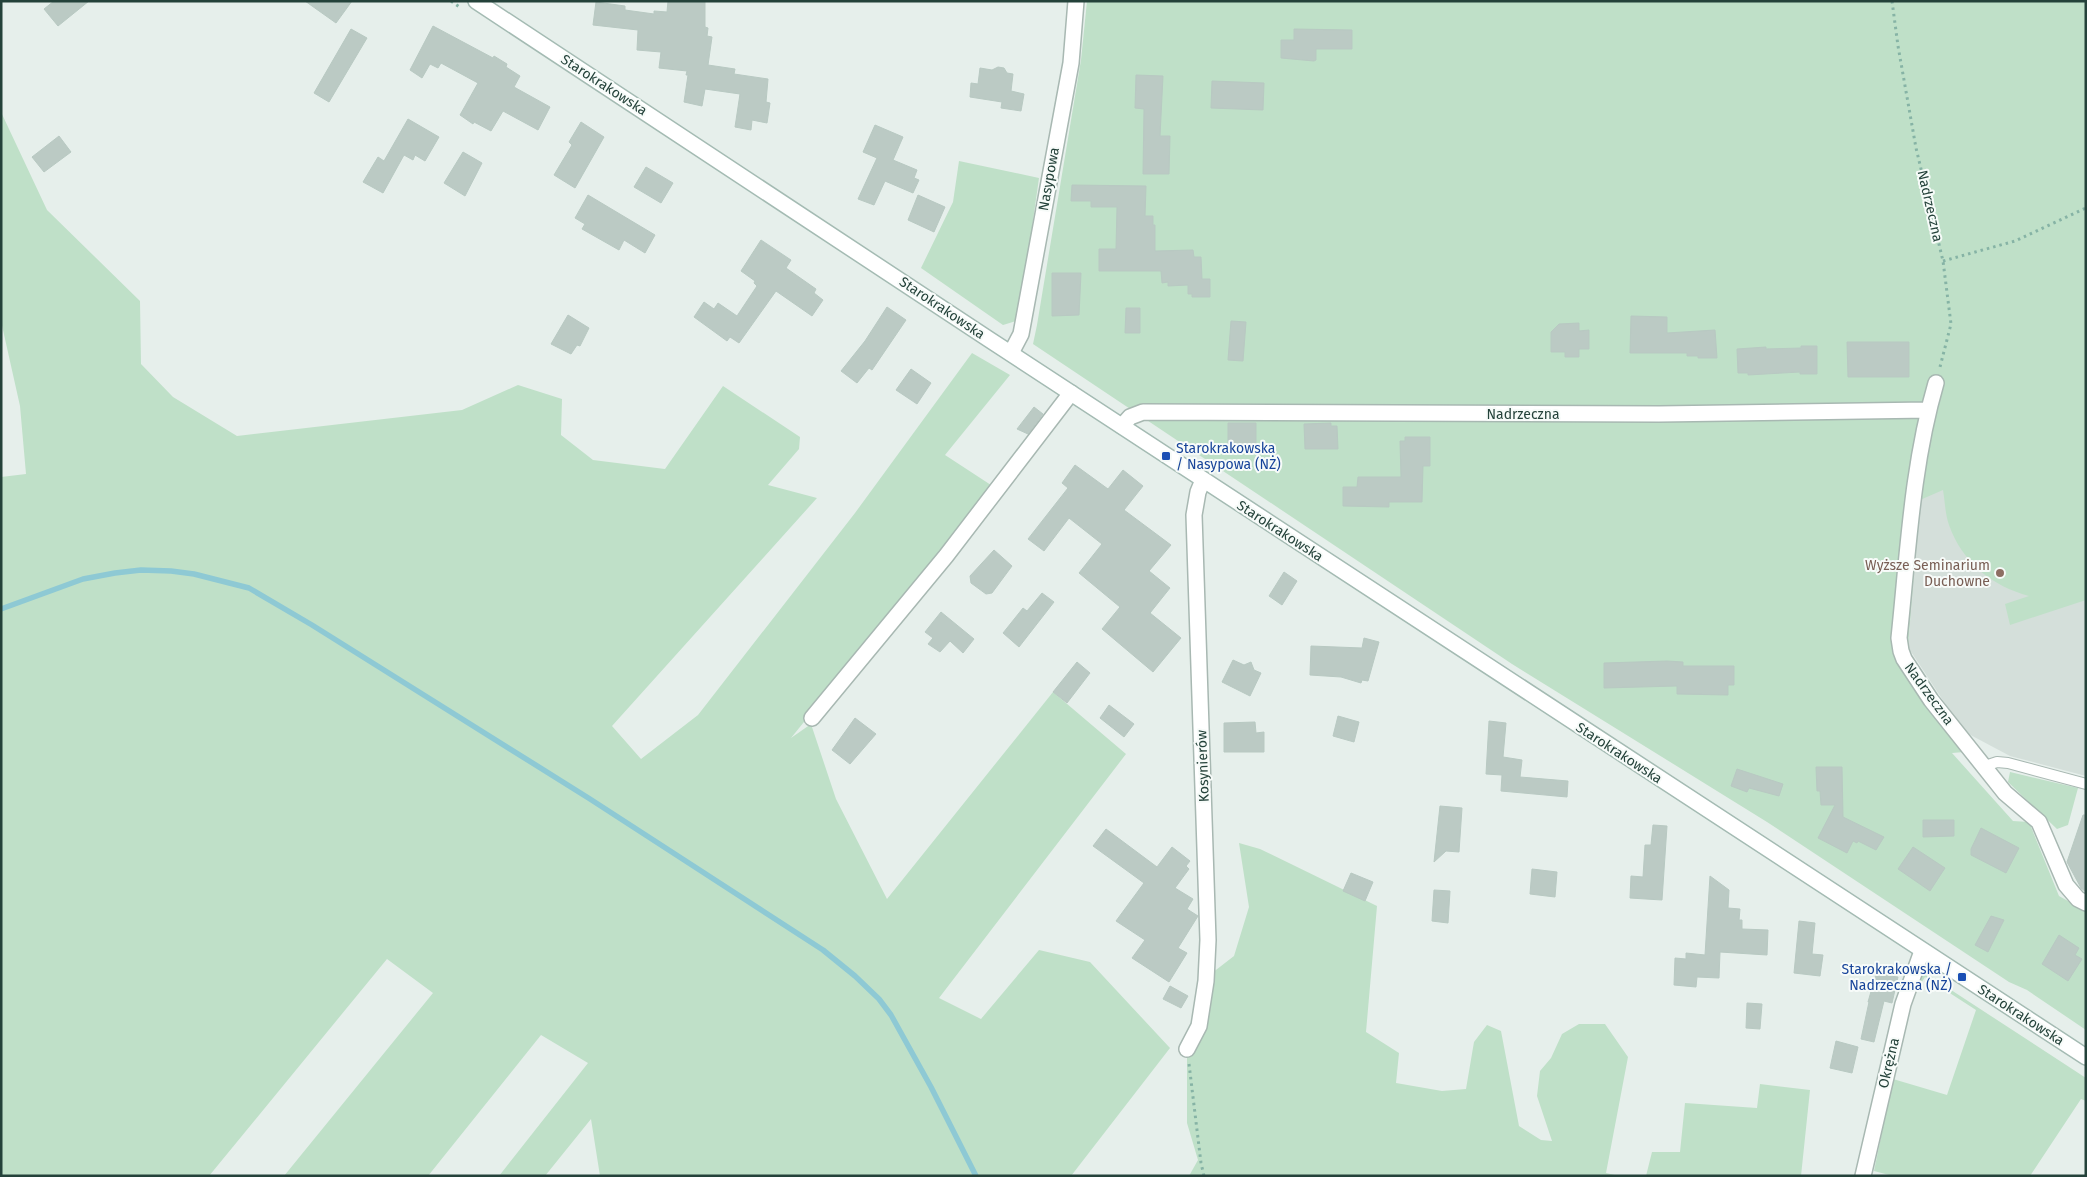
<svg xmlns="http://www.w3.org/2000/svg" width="2087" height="1177" font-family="'Fira Sans',sans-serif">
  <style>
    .built { fill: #d4dfda }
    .green { fill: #bfe0c8 }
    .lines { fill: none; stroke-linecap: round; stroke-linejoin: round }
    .stream { stroke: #8ec9d4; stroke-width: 5.5 }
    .building { fill: #bbcac4; stroke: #b8c9c2 }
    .lane-casing { stroke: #a8b8b2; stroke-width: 12 }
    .street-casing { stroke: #a8b8b2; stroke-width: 18 }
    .secondary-casing { stroke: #a4bbb3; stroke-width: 18 }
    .path { stroke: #86b3a5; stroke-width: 3; stroke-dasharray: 2.5 4; stroke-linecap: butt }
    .lane { stroke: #fff; stroke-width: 10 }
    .street { stroke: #fff; stroke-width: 15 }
    .secondary { stroke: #fff; stroke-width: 15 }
    .transit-dot { fill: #1a4fb4; stroke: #f7fbf9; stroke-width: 2 }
    .education-dot { fill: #8d6e63; stroke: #f7fbf9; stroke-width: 2 }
    .labels { text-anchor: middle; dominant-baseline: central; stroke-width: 4; stroke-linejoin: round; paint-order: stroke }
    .street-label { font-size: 14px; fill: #24423a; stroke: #f7fbf9 }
    .transit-label { font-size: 14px; fill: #164399; stroke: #f7fbf9; text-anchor: start }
    .education-label { font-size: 14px; fill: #785e54; stroke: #f7fbf9; text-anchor: end }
  </style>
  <rect width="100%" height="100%" fill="#e6efeb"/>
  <path class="built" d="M2086,331V776L2010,756L1963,731L1908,647L1920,499Z"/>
  <path class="green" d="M1087,1H2086V600L2010,625L2005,604L2029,596C1992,586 1962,562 1949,525C1945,513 1945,502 1943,490L1920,500L1908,647L1929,703L1964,752L1952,753L2013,821L2029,822L2059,896L2086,911V1030L2027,990L2009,982L1767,822L1512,664L1033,344L1037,325L1081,60Z
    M1,112L47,210L140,301L141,364L173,397L237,436L462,410L518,385L562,399L561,435L593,460L665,469L723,386L800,437L799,449L768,485L817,498L612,726L641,759L698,715L855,513L972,353L1010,375L945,455L994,487L791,738L811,724L836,799L887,899L1053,692L1126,754L939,998L981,1019L1039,950L1090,962L1170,1048L1071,1176H600L591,1119L545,1176H499L588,1063L541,1035L428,1176H284L433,993L387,959L209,1176H1V477L26,474L20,406L1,321Z
    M959,161L1039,178L1026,270L1016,321L1003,325L921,268L953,202Z
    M2010,772L2078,788L2068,825L2057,829L2008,782Z
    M1239,843L1260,849L1377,906L1366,1032L1399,1053L1396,1083L1442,1091L1466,1089L1474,1042L1487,1025L1501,1031L1519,1126L1541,1140L1552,1141L1537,1096L1540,1071L1551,1058L1562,1034L1579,1024H1605L1628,1057L1606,1173L1619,1176H1189L1198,1160L1187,1123V1033L1197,1007L1203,980L1234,956L1249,907Z
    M1922,971L2086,1078V1101L2081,1099L2030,1176H1893L1874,1171L1893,1079L1947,1095L1976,1010L1925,977L1911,999Z
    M1760,1084L1810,1090L1801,1176H1646L1652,1152H1680L1685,1103L1757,1108Z"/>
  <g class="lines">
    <path class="stream" d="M1,609L83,579L115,573L141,570L171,571L194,574L249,588L312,625L590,799L823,950L855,976L879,999L891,1015L931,1087L976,1176"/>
  </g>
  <path class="building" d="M54,1H89L58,26L44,9Z
    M305,1H352L336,23Z
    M668,1H705V27L708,28L707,36L712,37L708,65L735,69L734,74L768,79L766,102L770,103L767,123L752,120L751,130L735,127L740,94L705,89L702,106L684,102L688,75H686L687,71L659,68L661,52L637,50L638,30L593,25L596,2L625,6V10L654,14V11L667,12Z
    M433,26L493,58L494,56L507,64L506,67L520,76L514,87L550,107L538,130L503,111L491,131L474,122L473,124L460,115L478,83L441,63L438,68L430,64L422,78L410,70Z
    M351,29L367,38L329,102L314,93Z
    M1294,29L1352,30V49H1316V60L1314,61L1281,58V40H1294Z
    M998,67L1004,68L1007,73L1013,74L1011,91L1024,94L1021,111L1001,108L1002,102L970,97L971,83L978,84L980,68L992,70Z
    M1136,75L1163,76L1160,136H1170L1169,174H1143L1144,109L1135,108Z
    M1212,81L1264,83L1263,110L1211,108Z
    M408,119L439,137L425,161L415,155L413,160L404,155L383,193L363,182L378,157L384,161Z
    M581,122L604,137L575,188L554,175L572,145L569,142Z
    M875,125L903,137L893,160L917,170L914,178L919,180L913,193L885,181L874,205L858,199L877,158L863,152Z
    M59,136L71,152L44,172L32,157Z
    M463,152L482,163L465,196L444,183Z
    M646,167L673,183L661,203L634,187Z
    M1072,185L1146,186L1145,216H1153V225H1155V251L1193,250L1194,257H1201L1202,279H1210V297H1192V294H1188V285L1168,286V282L1162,283L1161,271H1099V249H1116L1117,207H1091V201H1071Z
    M588,195L655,235L645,253L624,240L619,250L582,229L585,224L575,218Z
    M918,195L945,207L934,232L908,220Z
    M761,240L791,260L786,268L816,289L814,293L823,300L812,316L776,291L739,343L730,337L727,341L694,317L704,302L714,309L718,303L737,316L757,286L754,283L755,281L741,271Z
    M1052,273H1081L1079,315L1052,316Z
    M887,307L906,320L872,370L869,368L857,383L841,371L865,341Z
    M1126,308H1140V333H1125Z
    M568,315L589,328L580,346L577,345L571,354L551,344Z
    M1631,316L1667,317V333L1715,330L1717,358H1698V356H1687V353H1630Z
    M1231,321L1246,322L1243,361L1228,360Z
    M1579,323V331L1589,330V349H1579V357H1565V352H1551V332L1559,324Z
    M1847,342H1909V377H1848Z
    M1801,346H1817V374H1800V372L1748,375V373H1738L1737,349L1766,347V349L1801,348Z
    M911,369L931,383L917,404L896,390Z
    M1034,407L1043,414L1028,434L1017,429Z
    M1228,423H1256V445H1228Z
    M1331,423V426H1337L1338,449H1305L1304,424Z
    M1405,437H1430V466H1423L1422,502H1389V507L1343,506V487H1357L1358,477H1401L1400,441H1405Z
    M1075,465L1108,489L1123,470L1143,486L1124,510L1171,545L1149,571L1170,588L1150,613L1181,638L1153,672L1102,629L1120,607L1079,573L1102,544L1069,518L1044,551L1028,539L1068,488L1062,483Z
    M994,550L1012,566L992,593L986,594L971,583L970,576Z
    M1284,572L1297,581L1282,605L1269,596Z
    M1042,593L1054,602L1019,647L1003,633L1023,608L1027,611Z
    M941,612L974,639L963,653L950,641L940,652L928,644L933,638L925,632Z
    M1364,638L1379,642L1368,681L1362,680L1361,683L1341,677L1310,675L1311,646L1362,648Z
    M1233,660L1244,665L1251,662L1254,670L1261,673L1250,696L1222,682Z
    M1667,661L1683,662V666H1734V685H1728V695L1677,694V686L1604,688V663Z
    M1077,662L1090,673L1067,703L1053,692Z
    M1109,705L1134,724L1124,737L1100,718Z
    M1338,716L1359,722L1354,742L1333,736Z
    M855,718L876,734L850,764L832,750Z
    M1489,721L1506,723L1503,757L1522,760L1520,777L1568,781L1567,797L1501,791L1502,775L1486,774Z
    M1255,722L1256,733L1264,732V752H1224V723Z
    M1816,767H1842L1843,817L1884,837L1876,850L1858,841L1857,843L1853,841L1847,853L1818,838L1835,805H1821L1820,791H1817Z
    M1737,769L1783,784L1779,796L1749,788L1747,792L1731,786Z
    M1440,806L1462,808L1459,852L1446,851L1434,862Z
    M2083,815H2086V892L2081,888L2067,862Z
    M1923,820H1954V836L1923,837Z
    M1653,825L1667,826L1662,900L1630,898L1631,876L1643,877L1645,845H1651Z
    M1981,828L2019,848L2006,873L1971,855V849Z
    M1106,829L1157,867L1172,847L1190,861L1186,866L1189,869L1175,888L1193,899L1187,909L1198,916L1178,948L1187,953L1169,982L1132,958L1145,940L1116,921L1144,883L1093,846Z
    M1913,847L1945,868L1930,891L1898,869Z
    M1532,869L1557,872L1555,897L1530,894Z
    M1351,873L1373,882L1365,901L1343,891Z
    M1710,876L1729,890L1728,908L1740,909L1739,920H1742V929L1768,930L1767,955L1720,952L1719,978L1697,977L1696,987L1674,985L1675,958L1686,959V953L1705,955Z
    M1434,890L1450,891L1448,923L1432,921Z
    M1991,916L2004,920L1988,952L1975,945Z
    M1799,921L1815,923L1812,954L1823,955L1820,976L1794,973Z
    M2059,935L2079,948L2075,955L2082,959L2068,981L2042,964Z
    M1878,967L1891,970L1890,976L1898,977L1892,1003L1884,1001L1874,1042L1861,1039L1869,1002H1868Z
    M1170,986L1188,996L1181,1008L1163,999Z
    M1747,1003L1762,1004L1760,1029L1746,1028Z
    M1836,1041L1858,1047L1852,1073L1830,1068Z"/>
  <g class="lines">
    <g class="lane-casing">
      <path id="lane" d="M1985,766L1997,762L2008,763L2086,784"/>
    </g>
    <g class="street-casing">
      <path id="street" d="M1011,353L1021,334L1071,63L1076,1
        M1936,383C1912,465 1908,553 1899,638L1901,651L1904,659L1931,700L2005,793L2039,822L2066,885L2078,899L2086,903
        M1122,426L1130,417L1143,412L1659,414L1928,410
        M812,718L946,556L1071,393
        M1187,1049L1199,1026L1206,981L1208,940L1194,515L1198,492L1203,480
        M1863,1176L1903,1004L1922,951"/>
    </g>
    <g class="secondary-casing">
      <path id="secondary" d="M476,1L990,340L2086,1057"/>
    </g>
    <path class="path" d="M451,1L461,8
      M1892,1L1898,46L1916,148L1943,261L1951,324L1940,367
      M1943,261L2015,241L2086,208
      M1189,1064L1201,1163L1204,1176"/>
    <use href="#lane" class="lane"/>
    <use href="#street" class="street"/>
    <use href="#secondary" class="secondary"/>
  </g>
  <g class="transit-dot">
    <rect x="1161" y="451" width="10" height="10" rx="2.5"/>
    <rect x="1957" y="972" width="10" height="10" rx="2.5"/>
  </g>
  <circle class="education-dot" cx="2000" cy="573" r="5"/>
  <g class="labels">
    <g class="street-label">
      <text transform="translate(604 85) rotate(33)">Starokrakowska</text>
      <text transform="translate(1049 179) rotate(-80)">Nasypowa</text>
      <text transform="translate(1930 206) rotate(77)">Nadrzeczna</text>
      <text transform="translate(942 308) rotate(34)">Starokrakowska</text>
      <text x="1523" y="414">Nadrzeczna</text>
      <text transform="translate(1280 531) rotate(33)">Starokrakowska</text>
      <text transform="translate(1929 694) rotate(54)">Nadrzeczna</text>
      <text transform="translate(1619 753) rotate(33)">Starokrakowska</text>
      <text transform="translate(1203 766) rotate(-92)">Kosynierów</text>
      <text transform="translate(2021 1015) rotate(33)">Starokrakowska</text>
      <text transform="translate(1889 1063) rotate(-77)">Okrężna</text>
    </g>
    <g class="transit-label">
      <text x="1176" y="448">Starokrakowska<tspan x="1176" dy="16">/ Nasypowa (NŻ)</tspan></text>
      <text x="1952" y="969" text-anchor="end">Starokrakowska /<tspan x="1952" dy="16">Nadrzeczna (NŻ)</tspan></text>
    </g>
    <g class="education-label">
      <text x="1990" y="565">Wyższe Seminarium<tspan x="1990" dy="16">Duchowne</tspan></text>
    </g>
  </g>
  <rect width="2087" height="1177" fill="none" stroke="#24423a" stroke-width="5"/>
</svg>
